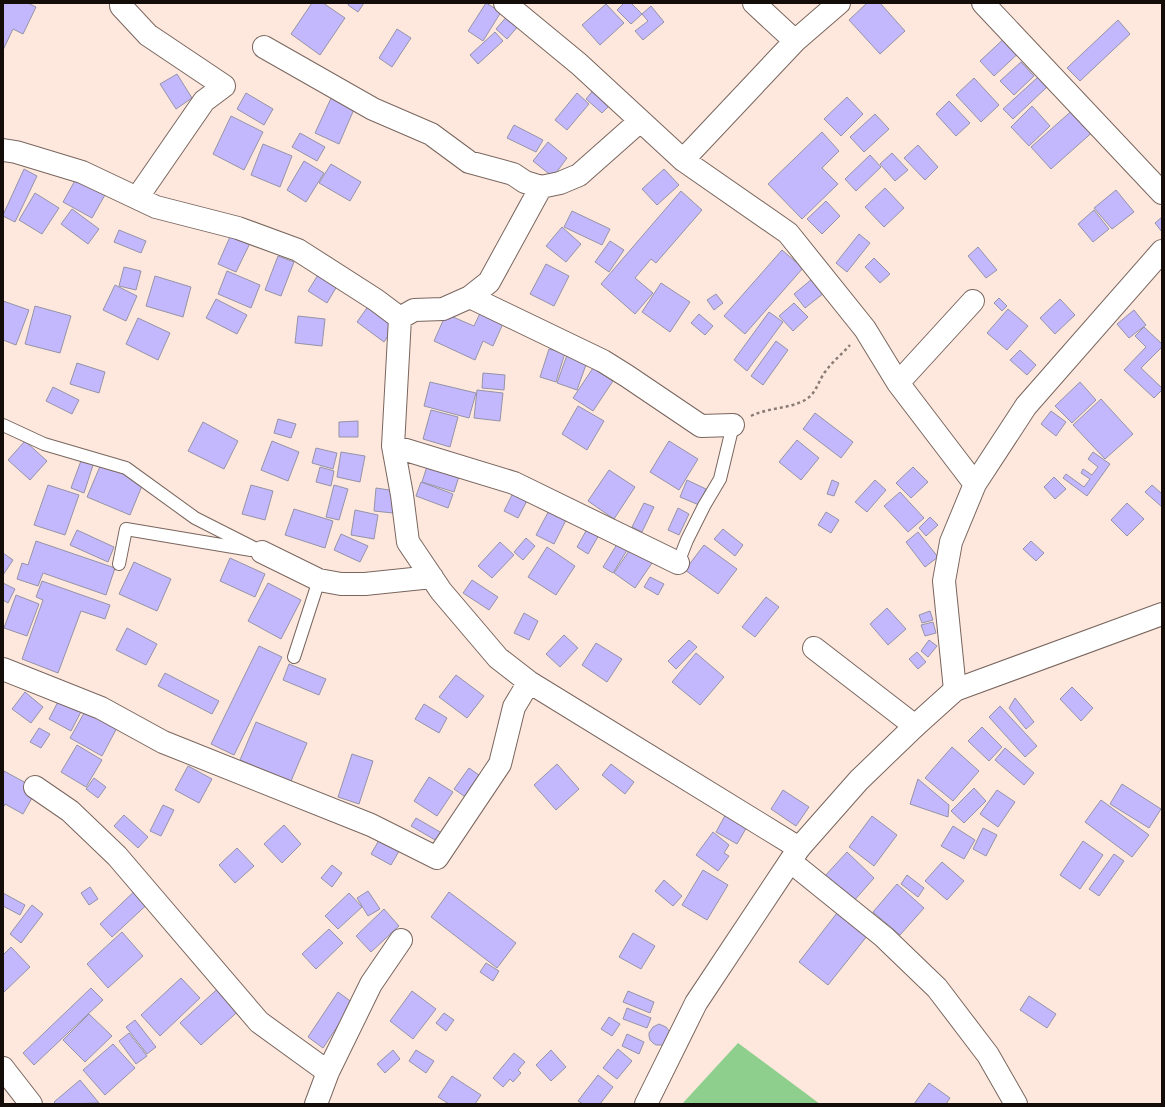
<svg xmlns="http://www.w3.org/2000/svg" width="1165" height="1107" font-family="Jost,sans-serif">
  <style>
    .green { fill: #8fcf8e }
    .building { fill: #c3b8fe; stroke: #9593a6 }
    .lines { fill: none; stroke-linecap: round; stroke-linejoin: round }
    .service-casing { stroke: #79665e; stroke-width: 14 }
    .minor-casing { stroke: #79665e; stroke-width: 24 }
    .tertiary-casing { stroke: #79665e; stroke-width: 24 }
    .path { stroke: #8a7c75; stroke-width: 2.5; stroke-dasharray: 3 3; stroke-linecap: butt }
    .service { stroke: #fff; stroke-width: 12 }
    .minor { stroke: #fff; stroke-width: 22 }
    .tertiary { stroke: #fff; stroke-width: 22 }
  </style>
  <rect width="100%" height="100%" fill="#fee8de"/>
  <path class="green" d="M738,1043L820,1104H682Z"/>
  <path class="building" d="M3,3H28L36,7L23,34L13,29L3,50Z
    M312,3H323L345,18L320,55L291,34Z
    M349,3H364L358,12L348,5Z
    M486,3L501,12L483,41L468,31Z
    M624,3H631L642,14L631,24L617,10Z
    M867,3H880L905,31L880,54L849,20Z
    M606,4L624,23L600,45L582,25Z
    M651,6L664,22L643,40L635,31L648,21L642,14Z
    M509,14L520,24L507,39L496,29Z
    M1118,20L1130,34L1080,81L1067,68Z
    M397,29L411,38L392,67L379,58Z
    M495,32L503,41L478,64L470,55Z
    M1010,33L1024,48L994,76L980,61Z
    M1021,62L1034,76L1014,95L1000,81Z
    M177,74L192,98L176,109L160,84Z
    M1038,77L1047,87L1013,119L1003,109Z
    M974,78L999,105L981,122L956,95Z
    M595,88L612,103L602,113L586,99Z
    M246,93L273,109L264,125L237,109Z
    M577,93L589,104L567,130L555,120Z
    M332,96L355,107L339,144L315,133Z
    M847,97L863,114L841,136L824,119Z
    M949,101L970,123L956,136L936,114Z
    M1032,106L1050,126L1029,146L1011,127Z
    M1076,107L1096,129L1051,169L1031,147Z
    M875,114L889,129L864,152L850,137Z
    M231,116L263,132L244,170L213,154Z
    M514,125L543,140L536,152L507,138Z
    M822,132L839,151L822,168L838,184L802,219L768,184Z
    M300,133L325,147L317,161L292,147Z
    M548,142L567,158L553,177L533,161Z
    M263,144L292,156L280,187L251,175Z
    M918,145L938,167L925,180L904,158Z
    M892,153L908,170L895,181L880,164Z
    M870,155L881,167L856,191L845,179Z
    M304,161L324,173L306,202L287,190Z
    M331,164L361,182L350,201L319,183Z
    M24,169L37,176L15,222L3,216V215Z
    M664,169L679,185L657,205L642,189Z
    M77,177L106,193L92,218L63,202Z
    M885,188L904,208L884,227L865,207Z
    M1116,190L1134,212L1112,229L1094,208Z
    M681,191L702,210L656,263L651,259L635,278L653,293L635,314L601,284Z
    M35,193L59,208L42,234L19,220Z
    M826,201L840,216L822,234L807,219Z
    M72,209L99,229L88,244L61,224Z
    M1094,210L1109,229L1093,242L1078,224Z
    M572,211L610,229L602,245L564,227Z
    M1162,217V232L1155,223Z
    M562,227L581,244L566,262L546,246Z
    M119,230L146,241L141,253L114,242Z
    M233,230L252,239L236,272L218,264Z
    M859,234L870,243L847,272L836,263Z
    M610,241L624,250L609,272L595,262Z
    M978,247L997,270L986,278L968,256Z
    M782,250L803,268L745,334L724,316Z
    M278,256L294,262L281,296L265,290Z
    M874,258L890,274L880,283L865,267Z
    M546,264L569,276L554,306L530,294Z
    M124,267L141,271L136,290L119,286Z
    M321,270L340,281L327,303L308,291Z
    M227,271L260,285L251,308L218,294Z
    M155,276L191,287L183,317L146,306Z
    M812,279L824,293L805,308L794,294Z
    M661,283L690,302L670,332L642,312Z
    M115,285L137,296L126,321L103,310Z
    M716,294L723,303L714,310L707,300Z
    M999,298L1007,306L1002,311L994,303Z
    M216,299L247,315L237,334L206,318Z
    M1060,299L1075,315L1055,334L1040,318Z
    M3,301L29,310L16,345L3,340Z
    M794,303L808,317L793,331L779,316Z
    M369,305L396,324L384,342L357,322Z
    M35,306L71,316L60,353L25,344Z
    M482,309L505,319L493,346L483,341L475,360L434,341L446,314L474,326Z
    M1008,309L1028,326L1007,350L987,333Z
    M1134,310L1146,325L1129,338L1117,324Z
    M769,312L783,322L747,371L734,360Z
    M699,314L713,326L705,335L691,323Z
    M298,316L325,319L322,346L295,343Z
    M138,318L170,333L158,360L126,344Z
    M1144,327L1162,344V347L1141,368L1162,388V390L1154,398L1124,370L1146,347L1135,336Z
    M776,341L788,350L763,385L751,376Z
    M549,349L565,353L556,382L540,377Z
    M1020,350L1036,365L1027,375L1010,360Z
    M567,355L587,362L577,390L557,383Z
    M77,363L105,372L99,393L70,384Z
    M593,368L613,381L593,411L573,398Z
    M483,373L505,375L504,390L482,388Z
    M430,382L476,393L469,418L424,406Z
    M1080,382L1096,400L1072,423L1055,406Z
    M53,387L79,400L72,414L46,401Z
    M477,390L503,393L500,421L474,418Z
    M1101,399L1133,434L1105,459L1073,425Z
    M578,406L604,421L587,450L562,434Z
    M431,410L458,417L450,447L423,439Z
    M1051,411L1066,422L1056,436L1041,424Z
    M815,413L853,442L841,458L803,429Z
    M278,419L296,424L291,438L274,433Z
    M358,421V437H339V422Z
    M203,422L238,441L224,469L188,451Z
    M797,440L819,458L801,480L779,462Z
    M25,441L47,461L30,480L8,460Z
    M272,441L299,452L288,481L261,470Z
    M669,441L698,459L679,490L650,472Z
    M316,448L337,453L333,469L312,463Z
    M341,452L365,456L360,482L337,477Z
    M1093,452L1110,464L1087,496L1063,478L1066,474L1084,487L1090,479L1081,473L1083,469L1092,475L1098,467L1088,459Z
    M82,458L94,462L84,493L71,488Z
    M429,460L461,470L454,492L422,482Z
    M101,464L144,481L130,515L87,497Z
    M320,467L334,471L331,486L316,482Z
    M913,467L928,482L911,498L896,483Z
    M609,470L635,487L614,519L588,501Z
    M1054,477L1066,489L1055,499L1044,487Z
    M687,480L706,489L699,505L680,497Z
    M832,480L839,483L834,496L827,494Z
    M875,480L886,490L867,512L855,502Z
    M421,482L453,494L448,508L416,496Z
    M48,485L79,495L65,535L34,525Z
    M251,485L273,491L265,520L242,514Z
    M334,485L348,489L339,520L326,517Z
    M517,485L531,493L518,518L504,511Z
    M1152,485L1162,494V507L1145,492Z
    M376,488L396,491L393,513L374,511Z
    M900,492L924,518L908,532L884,506Z
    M644,503L654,507L642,532L632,527Z
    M1127,503L1144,519L1127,536L1111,520Z
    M552,505L569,514L554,544L536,535Z
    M678,508L689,514L679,535L668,530Z
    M294,509L333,521L325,548L285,535Z
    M355,510L378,515L374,539L351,535Z
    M826,512L839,520L831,533L818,525Z
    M930,517L938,525L926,536L919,528Z
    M591,522L603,528L588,554L577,547Z
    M723,529L743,545L735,556L714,539Z
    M77,530L114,547L108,562L70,545Z
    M918,532L938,557L925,567L906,542Z
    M341,534L368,546L360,562L334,550Z
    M526,538L535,546L523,560L514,552Z
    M36,541L115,568L106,595L43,573L38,586L17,579L22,563L28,565Z
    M619,541L629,547L613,573L603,567Z
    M1031,541L1044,553L1036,561L1023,549Z
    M500,542L514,555L492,578L478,566Z
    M704,545L737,569L718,594L685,570Z
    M547,547L575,566L556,595L528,577Z
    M631,548L652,563L635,588L614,573Z
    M3,553L13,560L3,575Z
    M230,558L265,574L255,597L220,581Z
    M134,562L171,579L157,611L119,594Z
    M650,577L664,584L658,595L644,587Z
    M472,580L498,597L489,610L463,593Z
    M42,581L110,605L105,619L81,611L58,673L22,659L43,600L36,597Z
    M3,583L15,589L8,603L3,600Z
    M268,583L301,600L281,639L248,621Z
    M16,595L39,604L27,636L4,628Z
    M766,597L779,607L755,637L742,627Z
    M887,608L906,629L888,645L870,624Z
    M930,611L933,620L922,623L919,615Z
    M524,613L538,621L529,640L514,633Z
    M933,622L936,633L925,636L921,625Z
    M127,628L157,644L146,665L116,650Z
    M564,635L578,648L560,667L546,654Z
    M689,640L697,647L676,669L668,661Z
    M929,640L937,646L928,657L921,651Z
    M596,643L622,659L607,682L582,665Z
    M259,646L282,657L234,755L211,744Z
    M917,652L926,662L918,669L909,659Z
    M696,653L724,677L700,705L672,682Z
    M289,664L326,679L319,695L283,680Z
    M165,673L219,701L212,714L158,686Z
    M456,675L484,696L467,718L439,697Z
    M1072,687L1093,708L1081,721L1060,699Z
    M25,692L43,707L31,723L12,709Z
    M61,696L83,708L71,731L49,719Z
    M1015,698L1034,722L1026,729L1009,708Z
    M424,704L447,718L439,733L415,719Z
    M88,706L119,724L102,756L70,738Z
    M1000,706L1037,746L1025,757L989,717Z
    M256,722L307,743L291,781L240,760Z
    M982,727L1002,747L989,761L968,741Z
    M39,728L50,734L41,748L30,742Z
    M77,745L102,760L86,787L61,772Z
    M952,747L979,771L953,801L925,778Z
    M1005,748L1034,773L1024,785L995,760Z
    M352,754L373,761L359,804L338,797Z
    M557,764L579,789L556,810L534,785Z
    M611,764L634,782L625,794L602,775Z
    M188,766L212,779L199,803L175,790Z
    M469,768L486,780L471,801L454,789Z
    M4,771L37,789L23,814L5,804L3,808V774Z
    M429,777L453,792L437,816L414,801Z
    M94,778L106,787L98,798L86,789Z
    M918,779L949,805L948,817L910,804Z
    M1122,784L1161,809L1149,828L1110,804Z
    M974,788L986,801L964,823L951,811Z
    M783,790L809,807L796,826L771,809Z
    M997,790L1015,802L998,827L980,814Z
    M1101,800L1149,835L1132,857L1085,822Z
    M163,805L174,810L161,836L150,831Z
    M727,812L748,825L737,844L716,832Z
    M124,815L148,837L138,848L114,826Z
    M872,816L897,835L874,866L849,847Z
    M416,818L447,836L442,844L411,826Z
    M284,825L301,844L282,863L264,844Z
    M953,826L975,840L964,859L941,846Z
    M983,828L997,835L986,856L973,849Z
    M713,832L729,845L724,853L729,856L718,871L696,855Z
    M382,835L402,846L391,865L371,854Z
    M1083,841L1103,855L1080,889L1060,875Z
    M237,848L254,866L235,883L219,865Z
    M847,852L874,878L852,903L824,877Z
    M1114,854L1124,861L1099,896L1089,889Z
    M942,862L964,881L947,900L925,881Z
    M332,865L342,873L332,887L321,878Z
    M703,870L728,885L707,920L682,905Z
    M907,875L924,888L918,897L901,884Z
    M664,880L682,896L673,906L655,891Z
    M897,884L924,908L900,935L873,912Z
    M140,886L153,899L112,937L100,924Z
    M90,887L98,899L89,905L81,893Z
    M368,891L380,909L368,916L357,898Z
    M449,892L516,943L497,968L431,917Z
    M3,893L25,905L20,915L3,906Z
    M349,893L362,907L338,929L325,916Z
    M32,905L43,914L21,943L10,934Z
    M384,909L399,926L371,952L356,936Z
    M837,913L867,936L828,985L799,962Z
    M329,929L343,943L316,969L302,954Z
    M122,932L143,956L108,988L87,964Z
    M633,933L655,946L641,969L619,957Z
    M11,947L30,967L3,993V955Z
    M486,963L499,971L493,981L480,972Z
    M181,978L200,998L160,1036L141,1015Z
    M223,984L244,1006L201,1045L180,1023Z
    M91,988L103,1000L34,1065L23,1053Z
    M412,991L436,1009L413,1039L390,1021Z
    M628,991L654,1002L650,1013L623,1002Z
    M338,992L353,1003L323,1048L308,1037Z
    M1029,996L1056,1014L1047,1028L1020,1010Z
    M627,1008L651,1018L647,1028L623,1019Z
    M444,1013L454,1020L446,1031L436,1023Z
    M89,1014L112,1036L85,1062L63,1040Z
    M609,1017L620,1024L612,1036L601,1029Z
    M135,1020L156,1047L147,1054L126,1027Z
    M659,1024L666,1027L670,1032L665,1044L662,1045H656L653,1043L650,1040L649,1036V1033L653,1027Z
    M129,1033L147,1056L136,1064L119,1041Z
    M627,1034L644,1042L639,1054L622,1046Z
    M113,1044L135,1068L105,1095L83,1070Z
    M618,1049L632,1061L617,1079L603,1068Z
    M393,1050L400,1059L385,1073L377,1064Z
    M416,1050L434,1061L426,1073L409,1061Z
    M551,1050L566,1067L551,1081L536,1065Z
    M514,1053L525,1062L518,1070L521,1073L513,1082L510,1079L503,1087L493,1078Z
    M598,1075L613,1087L600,1104H583L578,1101Z
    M452,1076L481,1095L475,1104H449L438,1097Z
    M80,1080L99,1103L56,1104L54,1102Z
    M929,1083L950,1098L946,1104H914Z"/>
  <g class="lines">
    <g class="service-casing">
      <path id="service" d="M3,425L44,444L126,468L195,518L262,552
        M678,563L687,540L704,506L720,479L733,425
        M119,564L126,529L251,550
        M294,657L319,580"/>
    </g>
    <g class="minor-casing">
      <path id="minor" d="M121,3V6L148,35L224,86L204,101L137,198
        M505,3L579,64L683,160L788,233L865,329L898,383L975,484
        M754,3L795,41
        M983,3L1162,193
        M264,47L373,109L431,134L469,162L513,174L525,182L541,187L560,183L579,175L640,121
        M3,150L16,152L82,172L156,207L238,228L298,250L376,300L400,318L393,446L402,495L408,542L441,591L498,658L529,682L799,848
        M683,160L795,41L839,3
        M470,297L603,361L627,376L701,426L733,425
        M400,318L414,310L443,309L470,297L489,282L541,187
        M898,383L973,301
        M393,446L514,483L678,563
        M262,552L319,580L341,584H365L432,577
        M814,648L915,726
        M3,669L101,708L163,742L371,825L437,858L500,764L514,707L529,682
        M955,690L944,581L951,542L975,484L1026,406L1162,251
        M35,787L70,811L117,856L259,1022L328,1072
        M791,862L884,937L937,988L988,1055L1016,1104
        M3,1068L31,1104
        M316,1104L328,1072L371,984L401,940"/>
    </g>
    <g class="tertiary-casing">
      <path id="tertiary" d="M646,1104L696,1003L799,848L859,780L915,726L955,690L1162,614"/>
    </g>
    <path class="path" d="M751,416C767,408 785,409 801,402C816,396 817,383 825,372C832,362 842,354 850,345"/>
    <use href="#service" class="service"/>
    <use href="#minor" class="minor"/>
    <use href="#tertiary" class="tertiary"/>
  </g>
  <rect width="1165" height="1107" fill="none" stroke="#130c09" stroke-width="8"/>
</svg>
